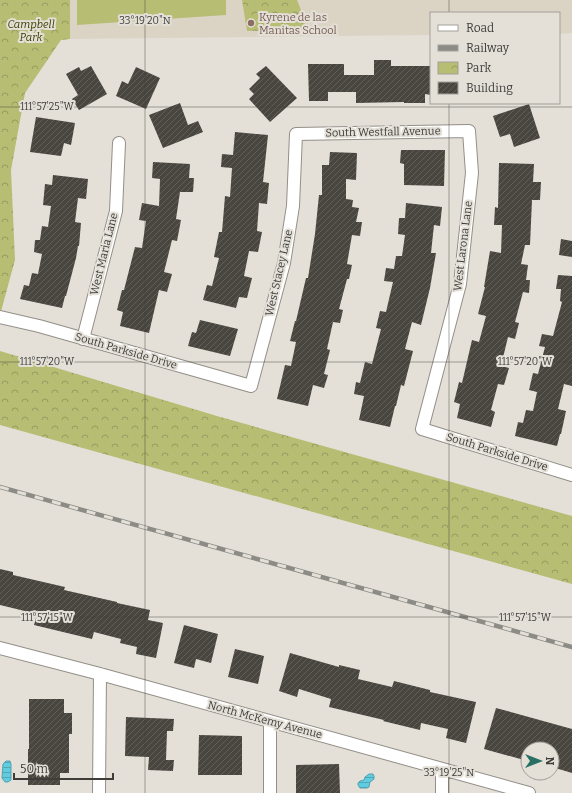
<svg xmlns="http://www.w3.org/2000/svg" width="572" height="793" font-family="Bitter,serif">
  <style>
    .built { fill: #dbd4c5 }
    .grass { fill: #b7bd73 }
    .park { fill: url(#park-crowns) }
    .water { fill: url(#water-rules); stroke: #56a1ae }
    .building { fill: url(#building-hatch) }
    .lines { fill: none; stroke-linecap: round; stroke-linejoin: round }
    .street-casing { stroke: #938f88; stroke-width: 14 }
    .street { stroke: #fff; stroke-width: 12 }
    .rail-casing { stroke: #8d8b85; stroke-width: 4.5 }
    .rail { stroke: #e4e0d8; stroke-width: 3; stroke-dasharray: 9; stroke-linecap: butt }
    .ticks { fill: none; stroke: #3e3d3a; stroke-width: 1; stroke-opacity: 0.45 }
    .education-dot { fill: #8d6e63; stroke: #e4e0d8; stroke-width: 1.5 }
    .labels { text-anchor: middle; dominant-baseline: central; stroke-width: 4; stroke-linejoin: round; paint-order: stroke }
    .education-label { font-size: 11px; fill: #785e54; stroke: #e4e0d8; text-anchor: start }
    .park-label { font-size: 11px; font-style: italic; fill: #3b3e00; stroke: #e4e0d8 }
    .street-label { font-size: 11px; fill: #3e3d3a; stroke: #e4e0d8 }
    .ticks-label { font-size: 10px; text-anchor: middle; fill: #3e3d3a; stroke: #e4e0d8; stroke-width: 4; stroke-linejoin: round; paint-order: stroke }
  </style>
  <defs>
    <pattern id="park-crowns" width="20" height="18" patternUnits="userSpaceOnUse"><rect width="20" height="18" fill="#b7bd73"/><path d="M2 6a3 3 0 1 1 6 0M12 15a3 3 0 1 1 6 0" fill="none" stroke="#969b5f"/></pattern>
    <pattern id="water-rules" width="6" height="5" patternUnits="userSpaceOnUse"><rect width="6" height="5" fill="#60cce0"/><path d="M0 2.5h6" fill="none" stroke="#51a7b7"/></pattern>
    <pattern id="building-hatch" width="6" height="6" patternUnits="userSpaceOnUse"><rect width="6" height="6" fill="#49463f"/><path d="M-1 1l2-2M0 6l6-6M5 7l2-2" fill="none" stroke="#625f5a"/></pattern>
  </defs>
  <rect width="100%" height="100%" fill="#e4e0d8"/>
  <path class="built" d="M70,0H572V33L559,34V13H431V35L70,39Z"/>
  <path class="grass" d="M77,0H226V15L77,25Z"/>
  <path class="park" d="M0,0H70V39L61,40L25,93L11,170L15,260L0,315Z
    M242,0H297L303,15L306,30L247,31Z
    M0,351L217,416L572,516V584L0,425Z"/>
  <path class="water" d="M6,761H10L11,764V780L8,782H5L2,778L3,764Z
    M369,774H373L374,776V779L370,782L369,787L367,788H360L358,785V783L360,781L364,780L365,777Z"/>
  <path class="building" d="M374,60H391V66H431V95L425,94V103H404V102L356,103V92H328V101H309L308,64H344V75H374Z
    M91,66L107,94L79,110L72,99L78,95L66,74L79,67L81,71Z
    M266,66L297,98L270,122L249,99L254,94L249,89L260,78L256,74Z
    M136,67L160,78L146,109L116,96L122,81L128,84Z
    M180,103L188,125L198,121L203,132L163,148L149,115Z
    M529,104L540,138L514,147L510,134L500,137L493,116Z
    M36,117L75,123L71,145L64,143L61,156L30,152Z
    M235,132L268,135L263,182L269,183L267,204L259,203L257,231L262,232L258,252L249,251L244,276L252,278L247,298L239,297L236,308L203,300L207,285L212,286L219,258L214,257L219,232H222L225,196L230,197L232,168L221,167L222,154L233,155Z
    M401,150H445L444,186L404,185V164L400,163Z
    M330,152L357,153L356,180L346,179V199L353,200L352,207L359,208L356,222H362L360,236L352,235L347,264L352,265L349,279H347L339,309L343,310L340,323L333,322L327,349L330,350L324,374L328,375L324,388L313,385L308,406L277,399L285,365L291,366L296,342L290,341L295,321H296L306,278H308L315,234L319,195H322V165H329Z
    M153,162L190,164L189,178H194L193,192H180L176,219L181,220L177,241L172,240L164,272L172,274L167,292L159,290L149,333L120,326L123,312L117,310L122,290H124L135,247L142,248L146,221L139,220L142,203L159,206L160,179L152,178Z
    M499,163L534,164L533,182H541L540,200H532L530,245H525L521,264L528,265L526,280H530L529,293L523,292L515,322L519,323L515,339L508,337L501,366L509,368L504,385L498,384L491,410L495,412L491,427L457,418L460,404L454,402L459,382L462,383L472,340L479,342L486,316L478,314L485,287H484L490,251L501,253L502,225H494L495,207L498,208Z
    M53,175L88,179L86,199L78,198L75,222L81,223L79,246H78L76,258L66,296H65L62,308L20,299L24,285L29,286L32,273L38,274L42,254L34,252L35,240H40L42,226L48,227L51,206L43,205L45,184L52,185Z
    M406,203L442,207L440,226L434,225L431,253H436L430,288L421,325L412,322L405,349L413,351L404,386L401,385L396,406H395L390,427L359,420L364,396L354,394L356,382L360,383L365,362L372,364L381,329L376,328L380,311L386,312L393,282L384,281L386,268L394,269L396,256H402L405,235L398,234L399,218H405Z
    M561,239L572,241V257L559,255Z
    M558,275L572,276V386L564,384L558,409L566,411L561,434H560L557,446L515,436L518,422L523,423L526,410L533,411L537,392L529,390L533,373L538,374L545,347L539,346L542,334L553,336L562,302L560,301L561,289H556Z
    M200,320L238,329L230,356L188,346L192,332L196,333Z
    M0,569L13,572V575L65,587L64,590L117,602V603L150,610L148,620L163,623L156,658L136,654L137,647L120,643L121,639L94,632L92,639L34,625L37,614L0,605Z
    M184,625L218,634L211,663L196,659L194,668L174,663Z
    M235,649L264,656L258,684L228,677Z
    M290,653L339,667V665L360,670L358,679L392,687L394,681L430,690V692L476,702L466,743L446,738L448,729L421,723L420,730L383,721L384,720L329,707L331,699L299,689L297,697L279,691Z
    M29,699H64V713H72V734H69V773H60V785H28V749H29Z
    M496,708L572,729V773L552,767V749H527L524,760L484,749Z
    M126,717L174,719L173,731H167L166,760H174L173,771L148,770L149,757L125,756Z
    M199,735L242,736V775H198Z
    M339,764L340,793H296V765Z"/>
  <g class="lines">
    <g class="street-casing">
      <path id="street" d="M0,317L39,326L251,386L284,263L293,206L296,134L469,131L472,173L460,284L422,429L572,475
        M83,339L116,211L119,143
        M0,648L100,674L529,793
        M270,721V793
        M442,769V793
        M99,793L100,674"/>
    </g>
    <use href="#street" class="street"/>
    <g class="rail-casing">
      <path id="rail" d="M0,487L572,647"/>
    </g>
    <use href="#rail" class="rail"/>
  </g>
  <path class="ticks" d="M145,0V793M449,0V13M449,103V793M0,107H572M0,362H572M0,617H572"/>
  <circle class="education-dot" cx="251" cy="23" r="4"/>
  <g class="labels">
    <g class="education-label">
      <text x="259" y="17">Kyrene de las<tspan x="259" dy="13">Manitas School</tspan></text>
    </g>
    <g class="park-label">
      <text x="31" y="24">Campbell<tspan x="31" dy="13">Park</tspan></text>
    </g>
    <g class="street-label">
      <text transform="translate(383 132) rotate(-1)">South Westfall Avenue</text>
      <text transform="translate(463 246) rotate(-83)">West Larona Lane</text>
      <text transform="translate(104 254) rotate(-76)">West Maria Lane</text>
      <text transform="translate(279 273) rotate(-77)">West Stacey Lane</text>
      <text transform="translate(126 351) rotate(16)">South Parkside Drive</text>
      <text transform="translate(497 452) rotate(17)">South Parkside Drive</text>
      <text transform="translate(265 720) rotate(15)">North McKemy Avenue</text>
    </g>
  </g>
  <g class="ticks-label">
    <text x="145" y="24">33°19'20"N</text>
    <text x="47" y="110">111°57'25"W</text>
    <text x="47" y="365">111°57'20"W</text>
    <text x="525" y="365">111°57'20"W</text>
    <text x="525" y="621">111°57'15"W</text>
    <text x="47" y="621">111°57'15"W</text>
    <text x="449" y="776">33°19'25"N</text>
  </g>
  <rect x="430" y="12" width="130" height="92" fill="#e4e0d8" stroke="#a29f99"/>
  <rect x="438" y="25" width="20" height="6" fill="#ffffff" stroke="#a29f99"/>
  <text x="466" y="32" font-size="12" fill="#3e3d3a">Road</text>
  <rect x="438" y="45" width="20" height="6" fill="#8d8b85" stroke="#a29f99"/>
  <text x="466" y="52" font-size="12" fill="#3e3d3a">Railway</text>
  <rect x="438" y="62" width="20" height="12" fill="url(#park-crowns)" stroke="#a29f99"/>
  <text x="466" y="72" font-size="12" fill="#3e3d3a">Park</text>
  <rect x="438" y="82" width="20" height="12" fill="url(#building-hatch)" stroke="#a29f99"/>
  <text x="466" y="92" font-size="12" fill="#3e3d3a">Building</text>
  <g transform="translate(540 761) rotate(90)"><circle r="19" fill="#e4e0d8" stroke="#a29f99"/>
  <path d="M0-3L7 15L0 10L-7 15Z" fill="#286f64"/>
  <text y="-6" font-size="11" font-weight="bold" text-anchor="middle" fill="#3e3d3a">N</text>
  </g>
  <path d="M14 773v6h99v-6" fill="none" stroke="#3e3d3a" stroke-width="2"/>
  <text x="20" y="773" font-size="12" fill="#3e3d3a" stroke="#e4e0d8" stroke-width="3" paint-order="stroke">50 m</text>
</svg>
